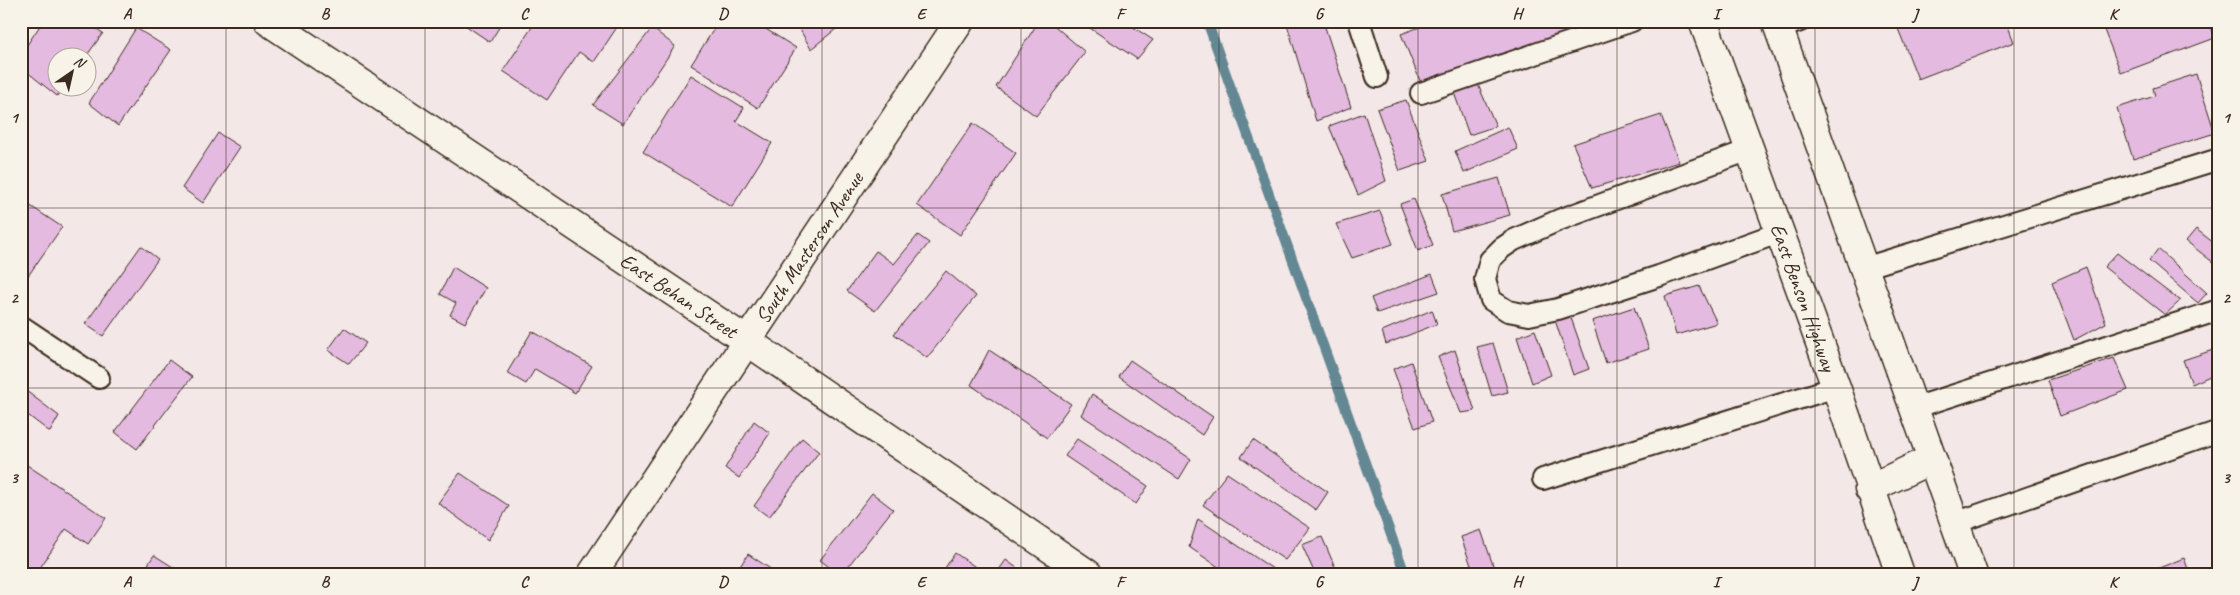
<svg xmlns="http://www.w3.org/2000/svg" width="2240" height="595" font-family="Caveat,sans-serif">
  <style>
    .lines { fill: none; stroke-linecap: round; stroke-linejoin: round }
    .stream { stroke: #648893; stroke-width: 10 }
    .building { fill: #e4bae1; stroke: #3b2a1e }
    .lane-casing { stroke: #3b2a1e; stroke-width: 24 }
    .street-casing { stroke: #3b2a1e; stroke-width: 31 }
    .secondary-casing { stroke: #3b2a1e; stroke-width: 31 }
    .lane { stroke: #f7f3e8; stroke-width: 20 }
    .street { stroke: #f7f3e8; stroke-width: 28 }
    .secondary { stroke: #f7f3e8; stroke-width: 28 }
    .grid { fill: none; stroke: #3b2a1e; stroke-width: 1; stroke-opacity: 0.55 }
    .labels { text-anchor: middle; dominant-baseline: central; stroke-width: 4.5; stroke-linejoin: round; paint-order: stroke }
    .street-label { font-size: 21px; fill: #3b2a1e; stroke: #f7f3e8 }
    .neatline { fill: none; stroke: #3b2a1e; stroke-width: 2 }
    .grid-label { font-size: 16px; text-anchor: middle; font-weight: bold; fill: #3b2a1e }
  </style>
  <rect width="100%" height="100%" fill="#f3e8e7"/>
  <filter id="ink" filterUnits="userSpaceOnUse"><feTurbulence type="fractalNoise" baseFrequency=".02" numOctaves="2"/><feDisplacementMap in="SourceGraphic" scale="10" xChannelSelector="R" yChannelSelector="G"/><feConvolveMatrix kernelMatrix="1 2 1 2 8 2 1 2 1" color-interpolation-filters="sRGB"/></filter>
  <g filter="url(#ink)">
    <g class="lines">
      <path class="stream" d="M1207,21L1405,574"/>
    </g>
    <path class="building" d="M43,21H84L103,33L85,58H58V88H63L57,96L21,67V54Z
      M459,21H503L490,42Z
      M536,21H621L594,62L579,52L547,100L503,71Z
      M719,21H753L796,48L758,108L691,65Z
      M806,21H846L811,49L799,28Z
      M1039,21H1049L1085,52L1036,116L996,87Z
      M1079,21H1124L1153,40L1137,59Z
      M1286,21H1323L1351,107L1316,121Z
      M1436,21H1599L1421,83L1401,34Z
      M1895,21H2006L2014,42L1918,79Z
      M2129,21H2209L2215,38L2121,73L2104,30Z
      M136,28L171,50L118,126L89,103Z
      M652,28L675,46L623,124L593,105Z
      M2196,74L2215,133L2133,159L2117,108L2155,96L2153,88Z
      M691,75L744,108L736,121L772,143L732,207L643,152Z
      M1476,80L1496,126L1469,135L1452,87Z
      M1406,100L1429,161L1400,171L1377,109Z
      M1364,113L1386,181L1358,195L1329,126Z
      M1661,115L1679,162L1592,188L1573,144Z
      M973,123L1016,153L960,235L917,205Z
      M1508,127L1518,149L1464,173L1455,151Z
      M218,133L240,147L203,203L182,188Z
      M1499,178L1510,215L1452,231L1442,194Z
      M1414,199L1433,245L1418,251L1400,204Z
      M29,205L62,227L28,276L21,271V217Z
      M1380,211L1393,244L1352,258L1336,224Z
      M2196,229L2219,247V267L2186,241Z
      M918,235L929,243L875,311L847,291L876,251L894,264Z
      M141,246L158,259L103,336L85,324Z
      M2158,249L2207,293L2198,303L2149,261Z
      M2117,253L2180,301L2165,315L2104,267Z
      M453,267L486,288L465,323L450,315L456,303L440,294Z
      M2086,267L2106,323L2074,340L2052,282Z
      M946,271L976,296L927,358L894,334Z
      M1432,274L1439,292L1377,313L1371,298Z
      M1699,286L1717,323L1676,335L1665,296Z
      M1634,307L1649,349L1606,363L1592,321Z
      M1432,310L1437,324L1386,344L1382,331Z
      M1570,315L1589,369L1573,375L1555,320Z
      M344,328L366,343L349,364L328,350Z
      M1535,330L1551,375L1532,383L1517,337Z
      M532,331L592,366L575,393L535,369L526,384L507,373Z
      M1493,343L1508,392L1492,396L1477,347Z
      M2219,348V372L2192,384L2183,360Z
      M989,350L1071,404L1047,438L971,385Z
      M1455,350L1475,411L1461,413L1438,357Z
      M2114,358L2128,390L2060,416L2048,380Z
      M169,360L192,377L137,449L115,432Z
      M1130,360L1213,417L1202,435L1119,377Z
      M1411,362L1432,422L1415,428L1393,369Z
      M21,387L59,416L50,432L21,410Z
      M1092,394L1191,459L1179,479L1081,415Z
      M754,421L770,433L739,478L725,468Z
      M802,438L819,452L769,517L754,506Z
      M1077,439L1148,486L1136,504L1065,456Z
      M1253,440L1328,492L1316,510L1241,457Z
      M21,461L106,518L88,544L66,529L36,574H28L21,569V511L25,506L21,504Z
      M460,473L509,506L488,540L438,503Z
      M1227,473L1310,528L1285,560L1203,505Z
      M872,493L893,509L842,574H838L820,560Z
      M1198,519L1276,571L1274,574H1229L1189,547Z
      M1481,530L1496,574H1474L1461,537Z
      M1322,537L1338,574H1315L1302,545Z
      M955,553L977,568L973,574H941Z
      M748,554L778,574H735Z
      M154,555L184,574H142Z
      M2184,558L2190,574H2144Z
      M1006,560L1025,574H996Z"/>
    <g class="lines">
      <g class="lane-casing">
        <path id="lane" d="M1359,21L1377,77
          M1779,29L1800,21
          M1421,93L1632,21
          M1749,150L1559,220L1514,240L1502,248L1490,260L1485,279L1491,300L1508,311L1529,315L1558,309L1659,276L1778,233
          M1864,268L2219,159
          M21,326L99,378
          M1914,408L2219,310
          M1543,479L1836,387
          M1955,523L2219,431"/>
      </g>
      <g class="street-casing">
        <g id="street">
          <path id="s1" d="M268,21L747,341L1088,574"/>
          <path id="s2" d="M592,574L960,21"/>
        </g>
      </g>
      <g class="secondary-casing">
        <g id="secondary">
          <path id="s3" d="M1703,21L1836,387L1900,574"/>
          <path d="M1776,21L1973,574"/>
          <path d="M1869,489L1932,459"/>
        </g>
      </g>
      <use href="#lane" class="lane"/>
      <use href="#street" class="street"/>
      <use href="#secondary" class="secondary"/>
    </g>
  </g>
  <path class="grid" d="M226,21V574M425,21V574M623,21V574M822,21V574M1021,21V574M1219,21V574M1418,21V574M1617,21V574M1815,21V574M2014,21V574M21,208H2219M21,388H2219"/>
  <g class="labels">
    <g class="street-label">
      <text stroke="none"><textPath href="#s2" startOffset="392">South Masterson Avenue</textPath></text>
      <text stroke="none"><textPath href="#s1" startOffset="494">East Behan Street</textPath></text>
      <text stroke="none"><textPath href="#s3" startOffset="294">East Benson Highway</textPath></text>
    </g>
  </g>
  <rect width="2240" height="595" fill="none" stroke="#f7f3e8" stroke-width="55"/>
  <g transform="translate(72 72) rotate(34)"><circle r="24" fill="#f7f3e8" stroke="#aca397"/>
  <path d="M0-4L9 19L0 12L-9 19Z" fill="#3b2a1e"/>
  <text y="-8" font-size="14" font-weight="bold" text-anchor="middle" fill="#3b2a1e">N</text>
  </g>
  <rect x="28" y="28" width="2184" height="540" class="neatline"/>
  <g class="grid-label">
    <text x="127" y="19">A</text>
    <text x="325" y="19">B</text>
    <text x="524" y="19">C</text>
    <text x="723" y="19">D</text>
    <text x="921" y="19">E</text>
    <text x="1120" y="19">F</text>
    <text x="1319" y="19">G</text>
    <text x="1517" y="19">H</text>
    <text x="1716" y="19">I</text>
    <text x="1915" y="19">J</text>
    <text x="2113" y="19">K</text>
    <text x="14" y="123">1</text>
    <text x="2226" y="123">1</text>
    <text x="14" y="303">2</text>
    <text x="2226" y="303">2</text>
    <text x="14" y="483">3</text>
    <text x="2226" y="483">3</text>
    <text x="127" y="587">A</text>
    <text x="325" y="587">B</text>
    <text x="524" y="587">C</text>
    <text x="723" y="587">D</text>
    <text x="921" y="587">E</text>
    <text x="1120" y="587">F</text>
    <text x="1319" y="587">G</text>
    <text x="1517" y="587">H</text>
    <text x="1716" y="587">I</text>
    <text x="1915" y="587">J</text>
    <text x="2113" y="587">K</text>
  </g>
</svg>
